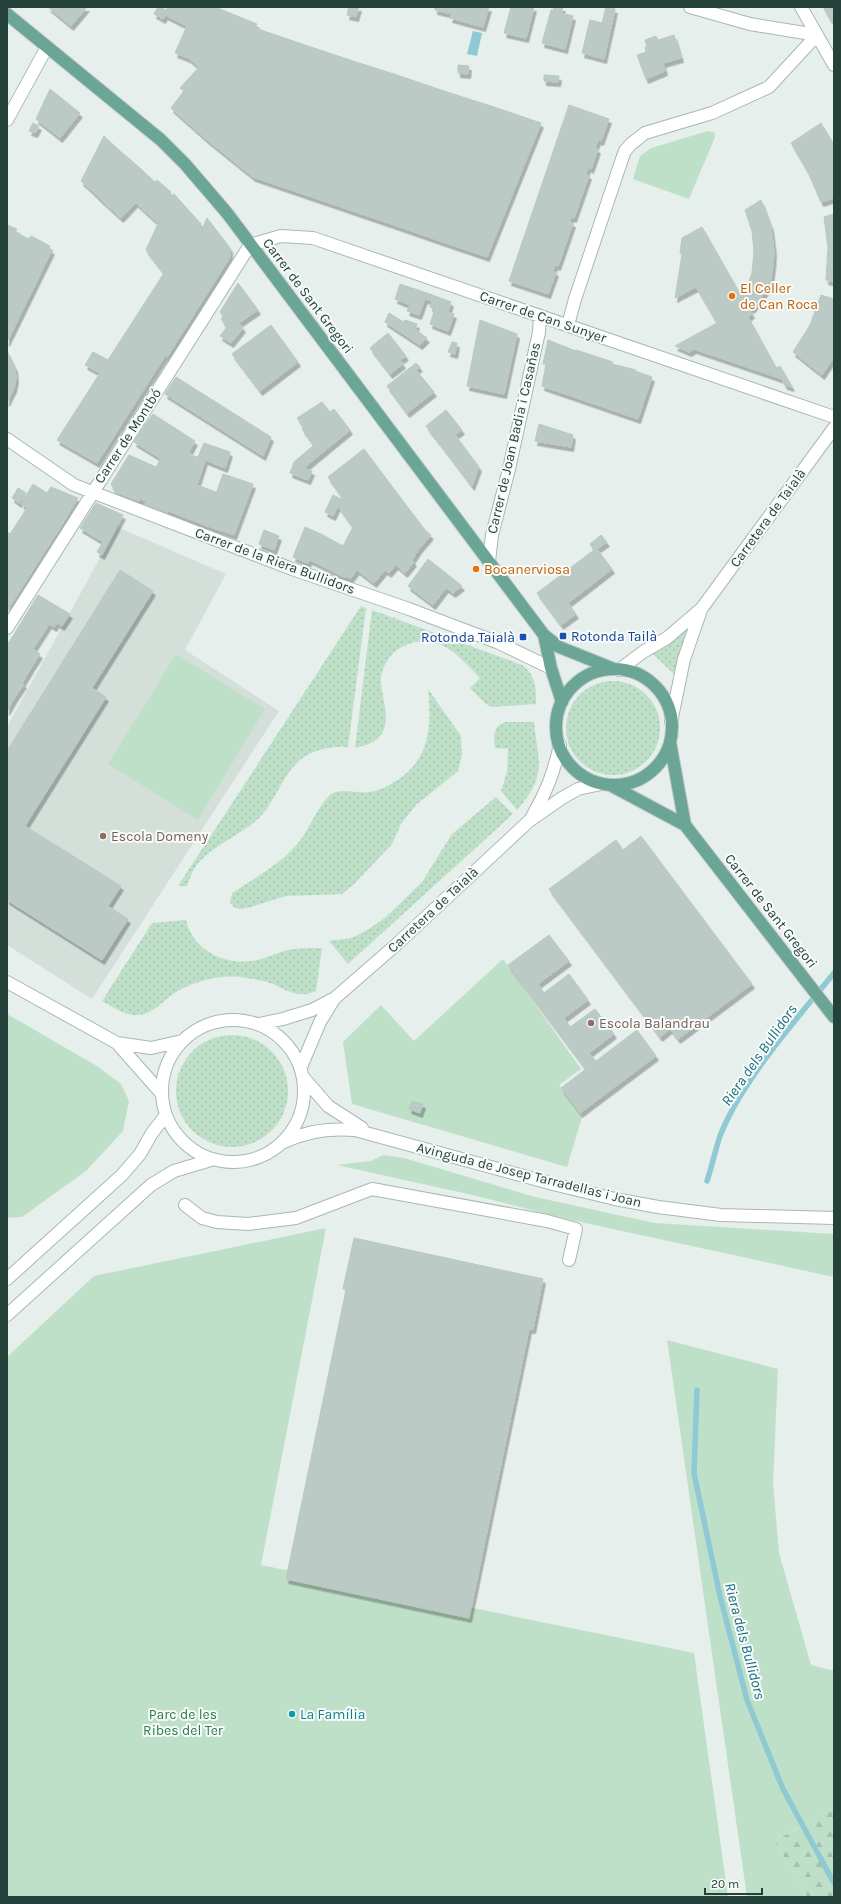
<svg xmlns="http://www.w3.org/2000/svg" width="841" height="1904" font-family="Karla,sans-serif">
  <style>
    .built { fill: #d4dfda }
    .grass { fill: url(#grass-dots) }
    .forest { fill: url(#forest-firs) }
    .green { fill: #bfe0c8 }
    .water { fill: #8ec9d4 }
    .lines { fill: none; stroke-linecap: round; stroke-linejoin: round }
    .stream { stroke: #8ec9d4; stroke-width: 5.5 }
    .building { fill: #bbcac4; stroke: #b8c9c2; filter: url(#shadow) }
    .minor-casing { stroke: #a8b8b2; stroke-width: 14 }
    .major-casing { stroke: #c2cac8; stroke-width: 14 }
    .minor { stroke: #fff; stroke-width: 12 }
    .major { stroke: #6aa596; stroke-width: 12 }
    .food-dot { fill: #e8710a; stroke: #f7fbf9; stroke-width: 1.5 }
    .transit-dot { fill: #1a4fb4; stroke: #f7fbf9; stroke-width: 1.5 }
    .education-dot { fill: #8d6e63; stroke: #f7fbf9; stroke-width: 1.5 }
    .culture-dot { fill: #0f9aa8; stroke: #f7fbf9; stroke-width: 1.5 }
    .labels { text-anchor: middle; dominant-baseline: central; stroke-width: 4; stroke-linejoin: round; paint-order: stroke }
    .food-label { font-size: 14px; fill: #c56008; stroke: #f7fbf9; text-anchor: start }
    .street-label { font-size: 14px; fill: #24423a; stroke: #f7fbf9 }
    .transit-label { font-size: 14px; fill: #164399; stroke: #f7fbf9; text-anchor: start }
    .education-label { font-size: 14px; fill: #785e54; stroke: #f7fbf9; text-anchor: start }
    .park-label { font-size: 14px; fill: #2d7a4b; stroke: #f7fbf9 }
    .culture-label { font-size: 14px; fill: #0d838f; stroke: #f7fbf9; text-anchor: start }
    .water-label { font-size: 15px; font-style: italic; fill: #1c6f80; stroke: #f7fbf9 }
  </style>
  <defs>
    <pattern id="grass-dots" width="8" height="8" patternUnits="userSpaceOnUse"><rect width="8" height="8" fill="#bfe0c8"/><path d="M2 2h.1M6 6h.1" fill="none" stroke="#a4c1ad" stroke-width="1.8" stroke-linecap="round"/></pattern>
    <pattern id="forest-firs" width="22" height="20" patternUnits="userSpaceOnUse"><rect width="22" height="20" fill="#bfe0c8"/><path d="M5 1l3.5 6h-7zM16 11l3.5 6h-7z" fill="#a4c1ad"/></pattern>
    <filter id="shadow"><feDropShadow dx="2.5" dy="4.5" stdDeviation="0" flood-color="#0004"/></filter>
  </defs>
  <rect width="100%" height="100%" fill="#e6efeb"/>
  <path class="built" d="M117,527L226,574L185,650L279,711L92,999L7,945V727Z"/>
  <path class="grass" d="M361,606L366,608L348,747C335,746 322,748 309,754C283,768 279,798 259,818C241,835 216,844 200,861C193,868 190,878 187,886H178Z
    M372,610L522,665C536,675 536,688 536,704L492,707L486,704L470,688L480,678C457,654 436,628 400,648C391,653 382,666 381,677C380,694 390,712 384,729C379,742 368,745 355,748Z
    M692,624L679,655L674,674L653,654L673,641Z
    M566 728a47 47 0 1 1 94 0a47 47 0 1 1-94 0Z
    M428,689L461,736L462,755L458,771L416,805L401,824L392,844L354,884L342,894L286,896L251,907L241,909L235,908L230,903L232,893C255,878 281,864 298,843C310,829 316,808 330,795C340,787 358,794 369,792C378,791 387,787 394,782C430,762 432,725 428,689Z
    M505,722H534C538,762 548,775 517,810L501,791L507,772L508,749L495,748C494,737 492,727 505,722Z
    M496,797L513,814L348,964L329,941L352,938L369,929L386,917L422,882L452,834Z
    M186,920C193,950 223,965 252,961C265,959 276,953 288,950C299,948 310,948 322,948L316,991C300,999 288,991 273,984C263,980 251,979 240,977C220,975 195,981 178,991C164,999 152,1016 136,1015C124,1015 113,1007 102,1001L152,923Z
    M176 1091a56 56 0 1 1 112 0a56 56 0 1 1-112 0Z"/>
  <path class="forest" d="M834,1808V1897H807L774,1841Z"/>
  <path class="green" d="M708,131L714,132L715,137L689,199L633,179L640,156L651,148Z
    M176,654L265,709L198,820L108,764Z
    M503,959L581,1069L559,1085L582,1117L567,1167L352,1104L343,1042L381,1005L414,1041Z
    M7,1014L97,1066L121,1084L129,1101L123,1131L86,1171L22,1217L7,1218Z
    M383,1155L404,1158L535,1197L655,1223L834,1234V1277L567,1219L468,1194L337,1165L371,1161Z
    M326,1228L261,1565L694,1653L728,1897H7V1357L94,1276Z
    M667,1340L778,1369L773,1483L779,1553L811,1665L834,1671V1808L774,1841L807,1897H747Z"/>
  <path class="water" d="M473,31L482,33L477,56L467,54Z"/>
  <g class="lines">
    <path class="stream" d="M707,1181C712,1166 715,1151 720,1136C742,1080 796,1020 834,973
      M697,1390L694,1473L720,1596L747,1700L783,1789L834,1883"/>
  </g>
  <path class="building" d="M48,7H87L71,26Z
    M158,7L167,10L168,7H215L257,24L207,140L171,108L184,91L180,88L199,67L188,58L175,53L187,26L165,15L163,19L154,14Z
    M349,7H359L356,17L347,15Z
    M435,7H489L483,27L450,18L452,14L435,10Z
    M511,7H534L526,38L504,33Z
    M554,7H563L561,13L573,16L565,49L542,43L551,10H553Z
    M606,7L615,9L604,59L582,53L590,20L602,23Z
    M823,7H834V22L830,19Z
    M255,28L305,45L253,177L207,140Z
    M674,35L681,58L663,63L665,71L646,79L637,55L646,52L645,47H647L645,40L656,36L658,40Z
    M305,45L353,61L300,193L253,177Z
    M353,61L400,76L347,209L300,193Z
    M458,65L469,66L468,74L458,73Z
    M544,75L559,76L558,82L544,81Z
    M400,76L447,92L394,225L347,209Z
    M50,89L80,113L60,138L36,119Z
    M447,92L494,107L440,241L394,225Z
    M569,105L609,119L601,141L598,140L595,148L598,149L591,169L588,167L586,174L589,175L574,218L571,217L570,222L573,223L558,266L555,265L553,271L556,272L548,294L509,281Z
    M494,107L541,123L487,257L440,241Z
    M33,123L39,126L35,133L29,131Z
    M821,123L834,145V198L821,202L808,172L791,143Z
    M104,136L121,152L90,189L81,181Z
    M121,152L132,161L100,199L90,189Z
    M132,161L143,171L111,209L100,199Z
    M143,171L155,182L121,218L111,209Z
    M157,180L171,192L158,223L136,203Z
    M174,194L201,224L200,227L202,230L150,348L165,356L97,463L57,440L100,373L85,365L93,352L108,360L164,273L146,250L171,195L172,197Z
    M761,200L771,227L774,252L773,265L771,279L765,292L752,309L748,307L752,314L748,317L776,368L780,366L792,387L785,385L782,379L694,349L689,352L675,346L717,323L696,287L675,298L682,254L680,253L682,238L702,227L740,294L748,283L752,273L754,251L752,231L745,210Z
    M834,214V282L826,280L828,248L824,217Z
    M207,218L230,248V257L167,357L150,348Z
    M7,225L17,229L15,232L29,239L31,236L50,246L49,249L52,250L7,342Z
    M238,283L258,310L239,323L243,328L231,343L220,336L227,327L221,319L224,317L220,312Z
    M400,284L427,293L419,315L407,311L410,305L395,299Z
    M427,293L451,302L448,312L454,314L448,331L430,324L435,309L430,307L432,301L425,299Z
    M821,295L834,299V357L822,375L793,352L810,325Z
    M389,313L415,329L427,338L420,345L385,322Z
    M405,320L417,324L415,329L404,322Z
    M480,320L517,334L504,394L467,386Z
    M271,325L298,362L260,391L232,354Z
    M388,333L406,356L400,360L403,364L390,374L370,348Z
    M548,340L576,351V350L613,362L612,364L636,370L635,371L652,377L638,419L542,386L546,364H543Z
    M452,342L457,343L455,354L448,352Z
    M7,351L15,368L16,378L14,388L7,402Z
    M416,363L420,367L416,370L434,392L407,413L387,386Z
    M176,377L271,437L263,456L165,394Z
    M322,402L330,412L334,409L350,430L305,467L300,477L290,473L294,462L314,445L302,429L304,427L297,418Z
    M446,410L462,430L441,445L426,426Z
    M153,414L195,441L189,452L145,425Z
    M539,424L573,435L571,447L535,441Z
    M145,425L170,440L160,458L134,442Z
    M455,435L479,467L472,486L441,445Z
    M170,440L194,456L174,513L168,511L167,513L145,504L146,501L140,499Z
    M204,443L230,452L225,468L198,457Z
    M364,449L379,469L342,497L328,477Z
    M129,455L156,467L139,501L115,492L111,484Z
    M194,456L205,460L197,485L216,492L205,525L174,513Z
    M304,468L312,471L308,480L300,477Z
    M379,469L403,501L342,576L310,560L323,535L343,546L353,527L338,506L342,497Z
    M223,474L253,484L234,535L205,525Z
    M33,484L47,493L51,487L78,498L60,528L21,504Z
    M18,488L26,493L19,503L12,498Z
    M333,495L341,499L333,516L325,512Z
    M403,501L425,530L389,573L385,570L374,583L357,570L351,578L342,576Z
    M96,503L123,515L102,555L97,552L103,542L80,528Z
    M27,508L60,528L43,554L10,534Z
    M305,527L323,535L308,563L293,557Z
    M264,530L279,536L274,550L259,544Z
    M425,530L431,535L419,549L412,560L414,562L405,573L396,565Z
    M7,532L43,554L7,611Z
    M601,535L607,542L597,549L612,569L568,603L576,614L561,625L537,593L594,550L590,544Z
    M428,559L462,586L453,593L446,588L433,605L408,586Z
    M120,570L153,591L92,688L106,697L25,826L121,886L108,906L128,919L102,960L7,900V751Z
    M38,595L70,614L62,626L57,623L54,627L49,624L44,632L24,618Z
    M24,618L44,632L33,649L13,636Z
    M13,636L40,654L31,668L7,652V645Z
    M7,652L31,668L22,683L7,674Z
    M7,674L24,684L15,697L7,692Z
    M7,692L15,697L7,711Z
    M641,836L752,984L678,1039L670,1029L660,1037L549,889L616,840L623,850Z
    M549,935L569,961L538,984L544,993L569,974L588,1000L564,1018L570,1027L595,1009L614,1034L589,1053L596,1061L637,1030L656,1056L580,1113L561,1088L586,1069L508,965Z
    M412,1101L423,1104L420,1113L409,1109Z
    M354,1238L543,1279L533,1329H529L469,1618L286,1579L346,1290L343,1289Z"/>
  <g class="lines">
    <g class="minor-casing">
      <path id="minor" d="M690,7L750,24L817,35
        M801,7L834,65
        M7,120L47,47
        M568,325L575,299L622,159L625,151L631,144L645,133L712,113L769,87L817,35
        M7,439L74,485L292,569L409,609L499,643L551,668
        M489,561L492,535L509,469L539,332L540,316
        M7,628L250,245L281,236L313,238L834,417
        M619,670L643,652L667,638L702,608L834,428
        M671,722L684,659L701,610
        M532,817C547,790 553,775 560,745
        M7,982L117,1043L162,1094
        M162 1091a71 71 0 1 1 142 0a71 71 0 1 1-142 0Z
        M259,1024L283,1019L312,1010L335,998L397,944L529,821L562,798L578,789L601,784
        M117,1043L151,1048L182,1041
        M301,1067L320,1022L334,999
        M303,1077L328,1106L362,1128
        M284,1142C306,1131 331,1128 355,1130L557,1185L615,1199L658,1207L721,1215L834,1218
        M185,1205L202,1218L217,1222L248,1224L296,1218L372,1189L547,1221L576,1229L569,1260
        M7,1279L122,1175L140,1154L152,1133L166,1115
        M7,1315L151,1185L174,1171L211,1160"/>
    </g>
    <g class="major-casing">
      <path id="major" d="M7,14L161,140L185,164L227,213L544,635L559,647L614,669
        M544,635L551,668L562,702
        M556 727a58 58 0 1 1 116 0a58 58 0 1 1-116 0Z
        M670,742L685,825
        M612,786L685,825L834,1017"/>
    </g>
    <use href="#minor" class="minor"/>
    <use href="#major" class="major"/>
  </g>
  <g class="food-dot">
    <circle cx="732" cy="296" r="4"/>
    <circle cx="476" cy="569" r="4"/>
  </g>
  <g class="transit-dot">
    <rect x="559" y="632" width="8" height="8" rx="2"/>
    <rect x="519" y="633" width="8" height="8" rx="2"/>
  </g>
  <g class="education-dot">
    <circle cx="103" cy="836" r="4"/>
    <circle cx="591" cy="1023" r="4"/>
  </g>
  <circle class="culture-dot" cx="292" cy="1714" r="4"/>
  <g class="labels">
    <g class="food-label">
      <text x="740" y="288">El Celler<tspan x="740" dy="16">de Can Roca</tspan></text>
      <text x="484" y="569">Bocanerviosa</text>
    </g>
    <g class="street-label">
      <text transform="translate(308 296) rotate(53)">Carrer de Sant Gregori</text>
      <text transform="translate(543 317) rotate(19)">Carrer de Can Sunyer</text>
      <text transform="translate(128 436) rotate(-57)">Carrer de Montbó</text>
      <text transform="translate(514 438) rotate(-77)">Carrer de Joan Badia i Casañas</text>
      <text transform="translate(768 518) rotate(-54)">Carretera de Taialà</text>
      <text transform="translate(275 561) rotate(20)">Carrer de la Riera Bullidors</text>
      <text transform="translate(433 910) rotate(-43)">Carretera de Taialà</text>
      <text transform="translate(771 911) rotate(52)">Carrer de Sant Gregori</text>
      <text transform="translate(529 1175) rotate(14)">Avinguda de Josep Tarradellas i Joan</text>
    </g>
    <g class="transit-label">
      <text x="571" y="636">Rotonda Tailà</text>
      <text x="515" y="637" text-anchor="end">Rotonda Taialà</text>
    </g>
    <g class="education-label">
      <text x="111" y="836">Escola Domeny</text>
      <text x="599" y="1023">Escola Balandrau</text>
    </g>
    <g class="park-label">
      <text x="183" y="1714">Parc de les<tspan x="183" dy="16">Ribes del Ter</tspan></text>
    </g>
    <g class="culture-label">
      <text x="300" y="1714">La Família</text>
    </g>
    <g class="water-label">
      <text transform="translate(759 1055) rotate(-55)">Riera dels Bullidors</text>
      <text transform="translate(745 1641) rotate(75)">Riera dels Bullidors</text>
    </g>
  </g>
  <rect width="841" height="1904" fill="none" stroke="#24423a" stroke-width="16"/>
  <path d="M705 1888v6h57v-6" fill="none" stroke="#24423a" stroke-width="2"/>
  <text x="711" y="1888" font-size="12" fill="#24423a" stroke="#f7fbf9" stroke-width="3" paint-order="stroke">20 m</text>
</svg>
